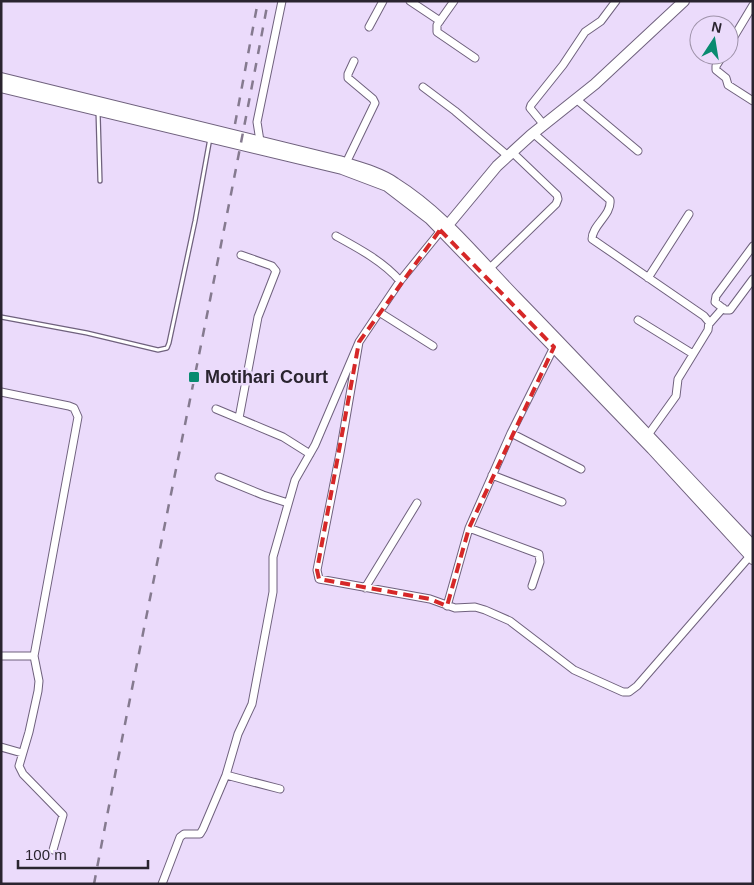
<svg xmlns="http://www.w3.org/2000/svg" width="754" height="885" font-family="Arial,sans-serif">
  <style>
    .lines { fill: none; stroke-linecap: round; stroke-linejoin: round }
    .lane-casing { stroke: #6f617d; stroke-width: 5.5 }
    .street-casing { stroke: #6f617d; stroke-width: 9 }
    .secondary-casing { stroke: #6f617d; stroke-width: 12 }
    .lane { stroke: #fff; stroke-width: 3 }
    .street { stroke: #fff; stroke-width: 7 }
    .secondary { stroke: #fff; stroke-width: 10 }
    .rail { stroke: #857a8f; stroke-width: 2.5; stroke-dasharray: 9 9; stroke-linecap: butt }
    .marked { fill: none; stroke: #d62828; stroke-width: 4; stroke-dasharray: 10 6; stroke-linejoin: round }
    .poi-dot { fill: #088b70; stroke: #ebdbfb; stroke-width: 2 }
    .labels { text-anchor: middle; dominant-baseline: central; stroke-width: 5; stroke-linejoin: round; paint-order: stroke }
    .poi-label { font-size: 18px; font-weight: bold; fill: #2a242f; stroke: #ebdbfb; text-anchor: start }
  </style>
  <rect width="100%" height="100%" fill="#ebdbfb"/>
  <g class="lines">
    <g class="lane-casing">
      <path id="lane" d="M98,111L100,181
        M1,317L87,333L158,350L167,348L169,343L195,221L210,138"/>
    </g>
    <g class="street-casing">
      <path id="street" d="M410,1L440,21
        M454,1L437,25V32L475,58
        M369,27L383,1
        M729,45L753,5
        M723,55L716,66V70L726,78L728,85L753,101
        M423,87L455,111L508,156
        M576,99L638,151
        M544,125L530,108L531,105L563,65L585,32L601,21L616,1
        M533,133L610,200C612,215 592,225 592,239L704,316L709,322L708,330L678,379L676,396L648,435
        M260,141L257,122L282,1
        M346,163L375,103L373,99L348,78V74L354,61
        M336,236C358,248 384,262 400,281
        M753,246L716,296L715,302L725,310H730L753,279
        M489,269L556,204L558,199L557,195L512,152
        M648,278L689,214
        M379,312L433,346
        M638,320L693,354
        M709,324L723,308
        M359,342L340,453L317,570L319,579L430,599L455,608L475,607L485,610L510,621L574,670L623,692H629L637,686L750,556
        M1,392L69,406L74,408L78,417L34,656H1
        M216,409L283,437L310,454
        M239,418L258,317L276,271L272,266L241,255
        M511,433L581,469
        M492,475L562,502
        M219,477L263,495L288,503
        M469,528L539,554L540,562L532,586
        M365,588L417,503
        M447,606L469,528L511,433L554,347
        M34,656L39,681L38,691L29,732L19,766L23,774L63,815L53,850
        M1,747L22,753
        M226,775L280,789
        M162,884L180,837L184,834H200L203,829L226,775L238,734L252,704L273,592V557L295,480L315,445L359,342L400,281L443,228"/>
    </g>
    <g class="secondary-casing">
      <path id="secondary" d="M1,78L339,161C358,167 379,172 395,183C443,213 477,257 516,297C596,379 674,463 753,546
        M1,87L342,169L387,186L430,219L652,449L753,559
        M448,225L497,166L531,135L595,84L684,1"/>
    </g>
    <use href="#lane" class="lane"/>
    <use href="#street" class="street"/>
    <use href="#secondary" class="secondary"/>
    <path class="rail" d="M235,124L258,1
      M94,884C150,589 213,296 268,1"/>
  </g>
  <path class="marked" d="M440,230L554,347L469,528L447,606L430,599L319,579L317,570L359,342Z"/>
  <rect class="poi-dot" x="188" y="371" width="12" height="12" rx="2.5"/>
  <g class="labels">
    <g class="poi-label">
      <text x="205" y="377">Motihari Court</text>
    </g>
  </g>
  <rect width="754" height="885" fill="none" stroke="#2a242f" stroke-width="5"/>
  <g transform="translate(714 40) rotate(12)"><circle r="24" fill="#ebdbfb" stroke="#9e92a9"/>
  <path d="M0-4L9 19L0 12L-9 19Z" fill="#088b70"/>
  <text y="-8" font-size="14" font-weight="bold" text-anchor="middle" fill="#2a242f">N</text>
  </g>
  <path d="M18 860v8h130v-8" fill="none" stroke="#2a242f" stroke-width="2.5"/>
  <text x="25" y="860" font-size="15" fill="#2a242f" stroke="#ebdbfb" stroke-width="4" paint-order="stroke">100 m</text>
</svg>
